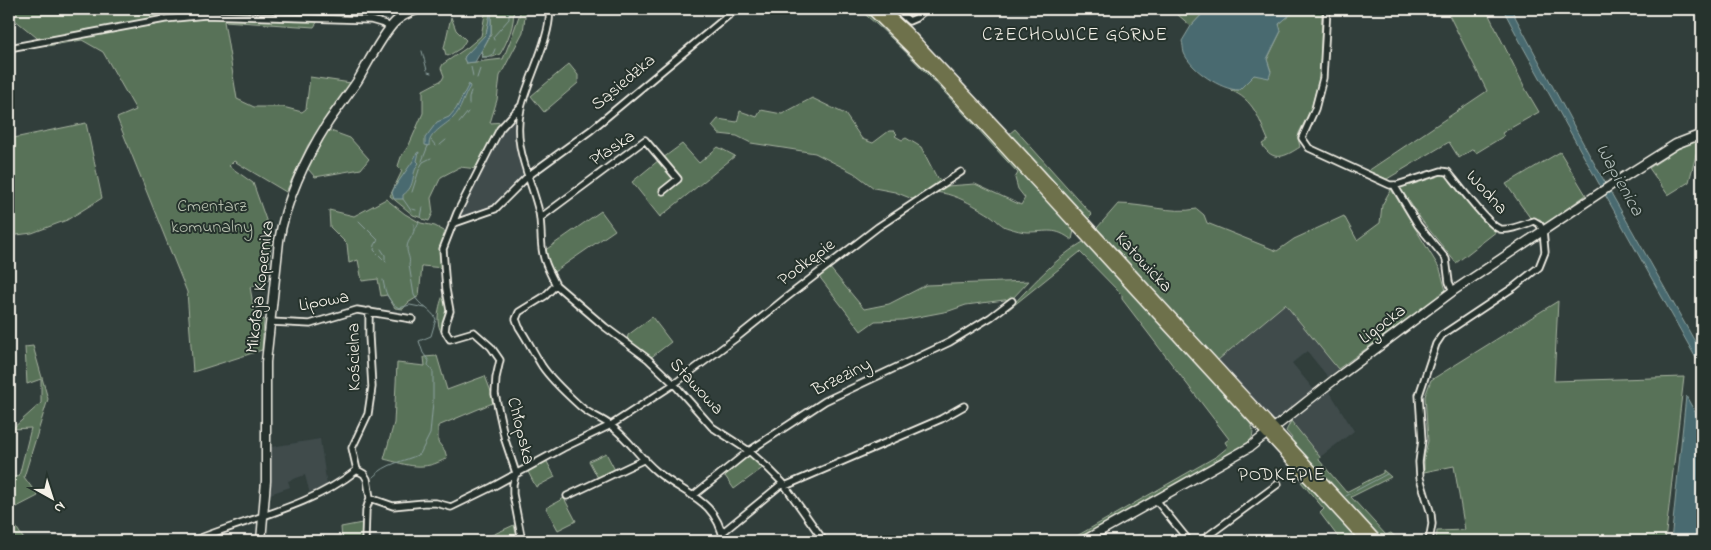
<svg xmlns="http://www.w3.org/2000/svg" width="1711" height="550" font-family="'Indie Flower',sans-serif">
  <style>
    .built { fill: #3f4b4c }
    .green { fill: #587258; stroke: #a6b2a0 }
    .water { fill: #496b6f; stroke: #8da19f }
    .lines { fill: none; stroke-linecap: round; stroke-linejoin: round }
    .stream { stroke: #8da19f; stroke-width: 1 }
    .minor-casing { stroke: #f4f1e8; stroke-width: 9 }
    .tertiary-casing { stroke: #f4f1e8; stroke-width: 11 }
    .primary-casing { stroke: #f4f1e8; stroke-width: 12 }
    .minor { stroke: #26332d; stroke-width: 5.5 }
    .tertiary { stroke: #26332d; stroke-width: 8 }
    .primary { stroke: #6e714b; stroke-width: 9 }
    .labels { text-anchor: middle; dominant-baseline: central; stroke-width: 4; stroke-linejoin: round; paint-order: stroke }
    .street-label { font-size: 18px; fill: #f4f1e8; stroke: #26332d }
    .park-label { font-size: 18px; fill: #b6beae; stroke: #26332d }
    .neighbourhood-label { font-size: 19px; letter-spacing: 1px; fill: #f4f1e8; stroke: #26332d }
    .water-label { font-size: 19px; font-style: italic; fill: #b0bbb8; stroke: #26332d }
  </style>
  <rect width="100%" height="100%" fill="#313e3b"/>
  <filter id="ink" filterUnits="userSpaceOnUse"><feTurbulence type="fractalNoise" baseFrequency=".02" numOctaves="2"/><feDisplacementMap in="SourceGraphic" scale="10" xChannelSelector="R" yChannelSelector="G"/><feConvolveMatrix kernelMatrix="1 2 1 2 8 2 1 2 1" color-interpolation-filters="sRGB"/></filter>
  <g filter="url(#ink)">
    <path class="built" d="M512,118H515L517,121V149L525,173L505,199L495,207L456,221L501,131Z
      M1285,304L1338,369L1328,377L1307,351L1292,363L1314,390L1279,418L1273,420L1268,416L1218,360Z
      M1328,389L1354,431L1320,457L1291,421Z
      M320,439L327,486L310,494L305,475L288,481L290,487L270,494L271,447Z"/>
    <path class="green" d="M9,9H313V16L222,13L318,21L314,27L224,21L237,99L254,107H283L302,112L306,109L310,77L351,83L308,145L286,192L234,161L229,166L253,183L272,237L267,282L250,287L256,321L264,319L262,350L193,372L187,292L117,118L136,110L103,52L82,40L47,46L9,15Z
      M486,9H513C516,22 507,43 500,54L493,57H482L483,54L481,52L491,34V10L486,35L465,56L464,59L466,63L503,59L511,39L520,13L518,9H526L523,32L500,76L497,100L490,123L504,122L477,169L460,167L441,177L431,198L433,213L429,221L422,219V218L413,215L390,196L402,171L398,166L401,157L409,145L423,113V90L442,80L444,76L441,68L443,64L468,47L481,36Z
      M859,9H865L883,25L928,71L1055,208L1074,230L1072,240C1055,227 1048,232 1028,232C1022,232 1015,230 1009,228C1002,227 996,219 990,215C972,204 934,180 915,200L895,192L874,188L854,173L815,153L751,143L737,136L719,134L712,126L718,119L737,122L740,111L757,117L761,110L782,114L812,98L845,114L862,139L873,143L889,131H894L897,134L895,136L902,140L906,138L921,147L936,176L947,186L975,184L1021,205L1025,198L1018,189L1015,178L1018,173C967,118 917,58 859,9Z
      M1171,9H1207L1191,26Z
      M1297,9H1322L1320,77L1311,109L1299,133L1298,138L1300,147C1286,156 1273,164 1262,144L1268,140C1258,117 1254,100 1230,90H1239L1254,75L1271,71L1267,60L1281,31L1279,24Z
      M1446,9H1486L1526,90L1539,112L1502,133L1504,136L1476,153L1473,149L1459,158L1449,142L1387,179L1368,171L1487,91Z
      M451,17L456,30L466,40L461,48L448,56L446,55L444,48Z
      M569,64L578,75V83L544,112L531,96Z
      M86,123L102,198L67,220L32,233L9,236V139Z
      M1015,129L1092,215L1087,220L1009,134Z
      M328,130L350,138L369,159L361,169L315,177L308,169Z
      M1700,139L1689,182L1668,195L1649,168L1678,149Z
      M682,144L699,163L718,147L735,156L660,217L632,182L659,160L676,179L660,191L663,193L681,179L663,158Z
      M1560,152L1586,195L1545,224L1540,219H1531L1506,184Z
      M1442,174C1454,177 1462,194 1469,203C1477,214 1487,223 1497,231L1456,263L1423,222L1399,186Z
      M1391,189L1440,269L1446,291L1338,369L1285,304L1218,360L1097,228L1118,204C1145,204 1171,214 1197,209L1204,215L1207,223L1277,251L1294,239L1344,216L1357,240L1380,223L1382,205Z
      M386,199L405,214L421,223L435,226L446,232L440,253L443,268L422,266L419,296L408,303L403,309L395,308L387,295L381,296L378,279L362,281L358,260L349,263L347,244L330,227L329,210L354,216Z
      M601,211L615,230L551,274L544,251Z
      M1085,241L1248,420C1255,429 1255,438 1245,446L1077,541H1068L1217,456L1228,447L1225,442L1229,439L1122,299V295L1080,252L1008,310C1029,288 1057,256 1085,241Z
      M829,267L864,309L889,304L926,285L1029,281L1012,299L966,305L949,311L902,320L875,321L861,331L818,275Z
      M444,293L448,309L442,329L445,336C433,326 439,305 444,293Z
      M1558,301L1554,381L1684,377L1665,541H1436L1437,531L1465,530L1454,466L1424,472V457L1428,441L1425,396L1431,380Z
      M652,317L671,342L649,359L627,341L628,335Z
      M33,346L48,399L24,477L38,496L9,511V478L19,476L31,428L12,429L41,403V379L27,384L25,347Z
      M437,356L447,390L485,376L495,402L438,426V442L445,451L447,458C423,472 408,465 384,459L394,423L397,363L425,366L424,357Z
      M1291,421L1320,457L1319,460L1346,492L1383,473V470L1391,477L1351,497L1386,535L1391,533L1399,540L1408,541H1385L1291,441L1292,438L1286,431Z
      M606,453L616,472L599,480L589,461Z
      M748,453L764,467L734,489L723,473Z
      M545,458L555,477L536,487L526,468Z
      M1305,481L1360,541H1341L1320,513L1324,509L1301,482Z
      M564,498L576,521L558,530L546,508Z
      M9,516L25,541H9Z
      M362,523L363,541H342L341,527Z
      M514,525L518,541H479Z"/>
    <path class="water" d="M491,9H493H491V34L475,62L466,63L464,59L465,56L486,34Z
      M1207,9H1297L1279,24L1281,31L1267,59L1271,72L1269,78L1254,75L1239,90C1221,90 1191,70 1184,53C1183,49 1183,44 1182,41L1191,26Z
      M1503,9H1511L1589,154L1702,354V369L1523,47Z
      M469,84L470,87C463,97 462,109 453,118C444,126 428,134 429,146L425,145V138L437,122L449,117L456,109Z
      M419,152L417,161L419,163C410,174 417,185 403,195V199H394L392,193L394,188L413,161L417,153Z
      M1686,396L1701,423L1702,434V541H1671Z"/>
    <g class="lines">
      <path class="stream" d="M494,40L493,37L509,19V14L505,9
        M422,51L427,70
        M481,52L483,54L482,57
        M480,62L482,57H487L493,54L495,49
        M471,67L473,76
        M428,72L431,73
        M477,78L480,69
        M469,104V98L471,91
        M459,123L468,112
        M431,140L436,146
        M440,145L446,140
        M422,161L428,146
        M412,192L420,167L423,162L431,158
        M403,199L412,212
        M412,209L416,210
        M421,217L423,207
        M359,221L378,240L375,245L374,250L386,262
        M415,230L419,222
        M381,249L385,255V259
        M383,280C385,292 388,302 399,308L410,305L425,308
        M373,477C386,463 403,462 420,454L430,434L433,402V372L428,365L429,361L423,353L419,341L431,336L436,319C431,309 419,306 414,295L409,265C411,258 407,255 407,248C407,239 416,236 414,224
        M1346,496L1387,474
        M362,535L363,520"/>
      <g class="minor-casing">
        <path id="minor" d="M549,9C553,33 527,81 521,108C512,146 530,175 539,212C542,226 540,240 543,254C545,265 551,275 556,285L545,296L519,312L516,319L519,327C527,339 534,353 542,366C552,381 568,395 581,407C590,415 601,418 610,425C628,438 639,457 656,471C685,496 715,497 724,541
          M896,9L909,21L916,18L926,9
          M1327,9L1323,78L1315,109L1302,138L1309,148L1390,185H1397L1441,171L1448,172C1457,183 1490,227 1500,229C1510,231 1525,224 1534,221L1539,224L1543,230L1545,252L1539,267L1514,287L1442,335L1436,344L1419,395L1422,440L1419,462L1420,478L1431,514L1432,524L1429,541
          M9,48L165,19L206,15L371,20L385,24L390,28
          M521,106L500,129L489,150L457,213L443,249L446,289L450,311L446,323L445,331L450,339L474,332L491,347L500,360L496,378L495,394L505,440L516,473L513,484V494L522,541
          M1394,185L1418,225L1446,259L1449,282L1453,291
          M540,218L645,140L678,179L663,191
          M452,224L495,209L528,176L591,130L736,9
          M556,285L605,327L648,359L674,384L712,427L749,451L767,467L783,483L824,541
          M271,322L310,324L357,310L412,319
          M785,486L941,419L964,406
          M694,495L749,451L825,401L950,342L991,317L1012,301
          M567,496L645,459
          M370,498L393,506L424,503H436L451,507L492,487L563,448L611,425L674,384L736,338L787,297L878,227L961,172
          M1156,500L1189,541
          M723,532L783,483
          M193,541C246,519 311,507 357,470
          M365,541L366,510L370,498L367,479L364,474L357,470L352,448L368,414L372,387L369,336V311
          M1201,541L1278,484"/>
      </g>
      <g class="tertiary-casing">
        <path id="tertiary" d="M261,541L266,481V362L279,241C285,202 306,157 327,124C337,109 348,95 358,80C368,63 382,35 395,22C402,15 411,12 419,9
          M1083,541L1250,447L1334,380L1453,291L1619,180L1676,144L1702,134"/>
      </g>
      <g class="primary-casing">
        <path id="primary" d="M871,9L933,70L1366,541
          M882,9L907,32L1003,134L1377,541"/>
      </g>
      <use href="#minor" class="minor"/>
      <use href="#tertiary" class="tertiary"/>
      <use href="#primary" class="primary"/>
    </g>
  </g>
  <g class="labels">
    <g class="street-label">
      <text transform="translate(624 83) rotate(-40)">Sąsiedzka</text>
      <text transform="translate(613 149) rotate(-34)">Płaska</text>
      <text transform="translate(1486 193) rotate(48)">Wodna</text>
      <text transform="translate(807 263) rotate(-37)">Podkępie</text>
      <text transform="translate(1143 263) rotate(47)">Katowicka</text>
      <text transform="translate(261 287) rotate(-83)">Mikołaja Kopernika</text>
      <text transform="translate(324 302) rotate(-11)">Lipowa</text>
      <text transform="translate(1383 325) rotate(-37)">Ligocka</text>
      <text transform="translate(355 357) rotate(-91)">Kościelna</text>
      <text transform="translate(842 378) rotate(-27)">Brzeziny</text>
      <text transform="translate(696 387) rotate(47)">Stawowa</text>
      <text transform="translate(520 431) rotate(76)">Chłopska</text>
    </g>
    <g class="park-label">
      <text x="212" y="207">Cmentarz<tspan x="212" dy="21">komunalny</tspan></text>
    </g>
    <g class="neighbourhood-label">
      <text x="1075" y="35">CZECHOWICE GÓRNE</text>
      <text x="1282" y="475">PODKĘPIE</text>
    </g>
    <g class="water-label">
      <text transform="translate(1619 180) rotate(61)">Wapienica</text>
    </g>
  </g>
  <rect width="1711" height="550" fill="none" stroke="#26332d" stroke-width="30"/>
  <rect x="15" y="15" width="1681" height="520" fill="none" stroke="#f4f1e8" stroke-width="2" filter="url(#ink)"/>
  <g transform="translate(52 498) rotate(141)" stroke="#26332d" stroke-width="4" paint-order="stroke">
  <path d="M0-4L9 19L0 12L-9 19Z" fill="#f4f1e8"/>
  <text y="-8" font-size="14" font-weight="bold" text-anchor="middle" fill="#f4f1e8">N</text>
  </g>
</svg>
